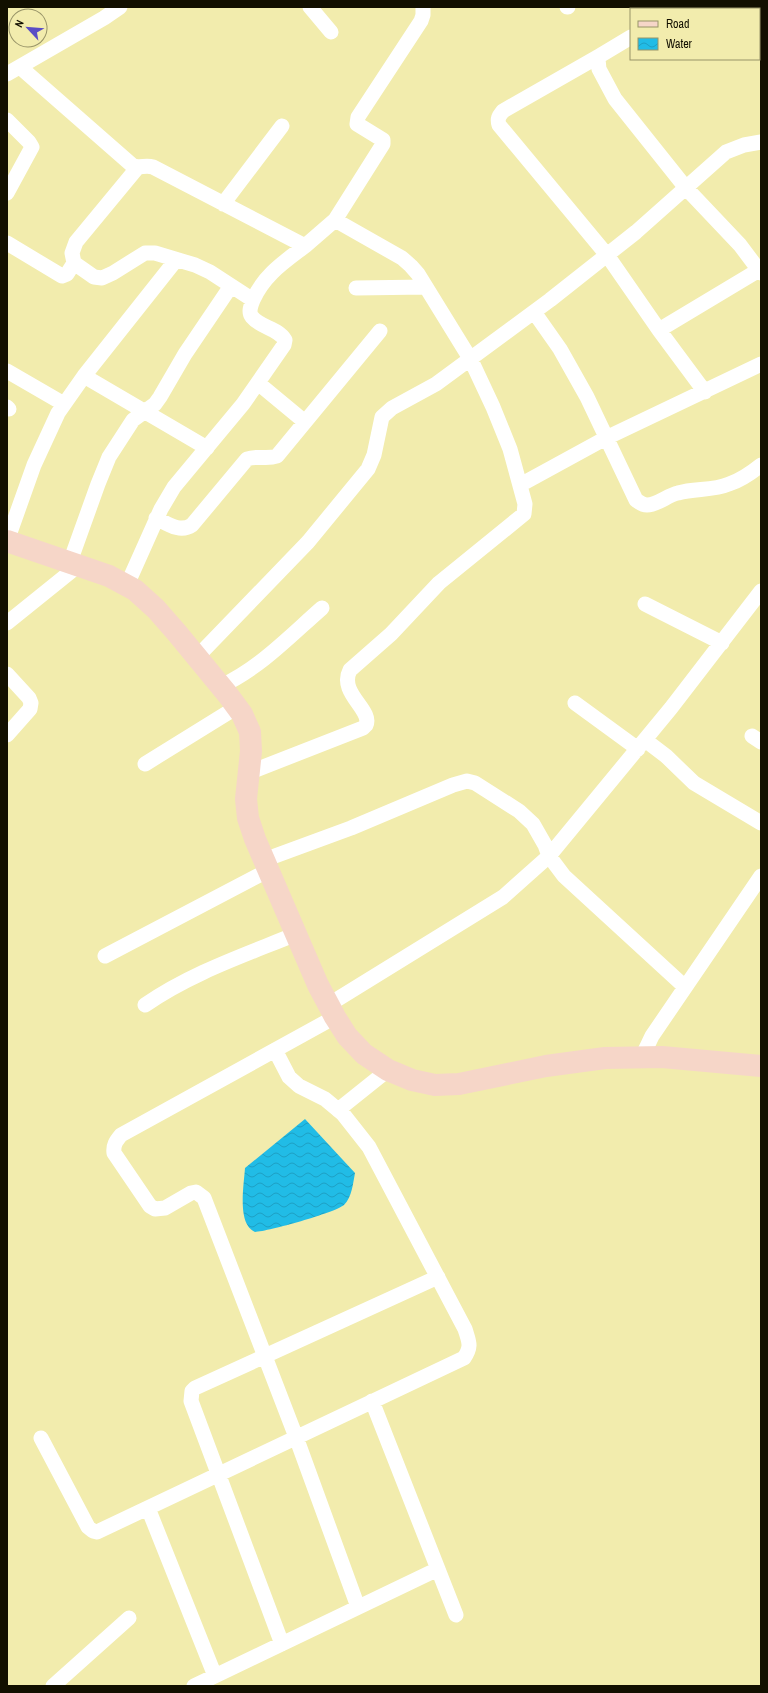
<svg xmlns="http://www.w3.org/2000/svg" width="768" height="1693" font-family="'Archivo Narrow',sans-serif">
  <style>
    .water { fill: url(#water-waves) }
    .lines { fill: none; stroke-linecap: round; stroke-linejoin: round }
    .street { stroke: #fff; stroke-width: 15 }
    .secondary { stroke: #f6d6c8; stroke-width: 22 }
  </style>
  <defs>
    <pattern id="water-waves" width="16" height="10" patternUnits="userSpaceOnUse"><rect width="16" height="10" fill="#21bce6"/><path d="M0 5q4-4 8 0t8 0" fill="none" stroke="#1da0c4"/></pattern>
  </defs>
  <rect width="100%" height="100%" fill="#f2ecad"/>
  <path class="water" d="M305,1119L355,1173C353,1183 352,1197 344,1205C334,1213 269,1231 255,1232C253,1231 249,1228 248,1226C239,1213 244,1183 245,1168Z"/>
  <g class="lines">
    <path class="street" d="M310,7L331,32
      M567,7H568
      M678,9L681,7
      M631,37L601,55L598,59L599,69L615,99L686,188L740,245L761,273
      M601,55L503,111C499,116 497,118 499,125L607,255L659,330L705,392
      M20,67L133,166C140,168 146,165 153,167L305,246L335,220L402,258L411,266L418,274L471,360L493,407L510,449L525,504L524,514L439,583L391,634L350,670C338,693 373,710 366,725L363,728L248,773
      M7,74L104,18L120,7
      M7,120L29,142L32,147L7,193
      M223,204L282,126
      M335,220L383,144V140L357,124L358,117L421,21L423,15V7
      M7,243L62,276L67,274L74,263L94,277L102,278L113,273L145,253H155L195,265L210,272L253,300
      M74,263L72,253L76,242L138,167
      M356,288L426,287
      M534,312L560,349L587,397L636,500C639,502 642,505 647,505C657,505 668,495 678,493C695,488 713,491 729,484C741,480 751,473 761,465
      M659,330L759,270
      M7,371L64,404
      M84,376L207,448
      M258,383L305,422
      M7,407L9,409
      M520,485L606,438L761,364
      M156,518C168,524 180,533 192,525L247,459C258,455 266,460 277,456L380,331
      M7,541L34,465L58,413L84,376L176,260
      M70,562L98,484L109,457L133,420L155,404L160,397L185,354L231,286
      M127,585L161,509L174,487L243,404L284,345L285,340C278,328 261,328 252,317C248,312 251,305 253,300C264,275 284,262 305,246
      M645,604L722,643
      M7,623L79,565
      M197,657L308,542L368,469L374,455L382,417L392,408L436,384L550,300L636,232L726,152L744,145L761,142
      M7,674L29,698L31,703L30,709L7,735
      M221,686C260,668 290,636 322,608
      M575,703L638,749
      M752,736L761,742
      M645,740L666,756L694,783L761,823
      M145,764L237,707
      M264,860L351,828L453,785L467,781L475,783L519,811L533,824L545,845L549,856L564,876L685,987
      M105,956L269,870
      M145,1005C191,973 245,955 296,934
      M328,1005L503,897L549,856L671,708L761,591
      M335,1017L121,1135C116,1141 113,1145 114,1153L150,1206L155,1209L165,1208L191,1193L196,1192L204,1198L296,1437L358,1607
      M642,1057L652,1036L761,876
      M338,1110L388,1070
      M372,1401L456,1615
      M41,1438L88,1527L93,1531L97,1532L464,1358C472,1346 469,1342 465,1329L369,1147L343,1114L325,1099L299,1086L289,1077L275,1050
      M148,1508L215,1676
      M282,1644L191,1401L192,1391L195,1388L438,1277
      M53,1686L129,1618
      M194,1686L438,1569"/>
    <path class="secondary" d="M7,541L109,576L135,590L156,609L177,633L228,695L242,714L250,732L251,751L246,799L248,818L255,839L318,985L335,1017L347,1036L364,1054L388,1070L412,1080L435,1085L459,1084L546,1066L605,1058L662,1057L761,1066"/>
  </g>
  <rect width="768" height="1693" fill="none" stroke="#120f00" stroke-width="16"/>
  <rect x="630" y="8" width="130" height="52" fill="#f2ecad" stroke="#989468"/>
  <rect x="638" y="21" width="20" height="6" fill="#f6d6c8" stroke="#989468"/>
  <text x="666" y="28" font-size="12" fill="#120f00">Road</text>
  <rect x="638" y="38" width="20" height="12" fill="url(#water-waves)" stroke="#989468"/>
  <text x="666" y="48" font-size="12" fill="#120f00">Water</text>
  <g transform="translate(28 28) rotate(296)"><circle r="19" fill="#f2ecad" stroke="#989468"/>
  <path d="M0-3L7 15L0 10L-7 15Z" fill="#5a4dc5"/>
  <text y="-6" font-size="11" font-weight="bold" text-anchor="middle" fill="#120f00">N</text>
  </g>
</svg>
